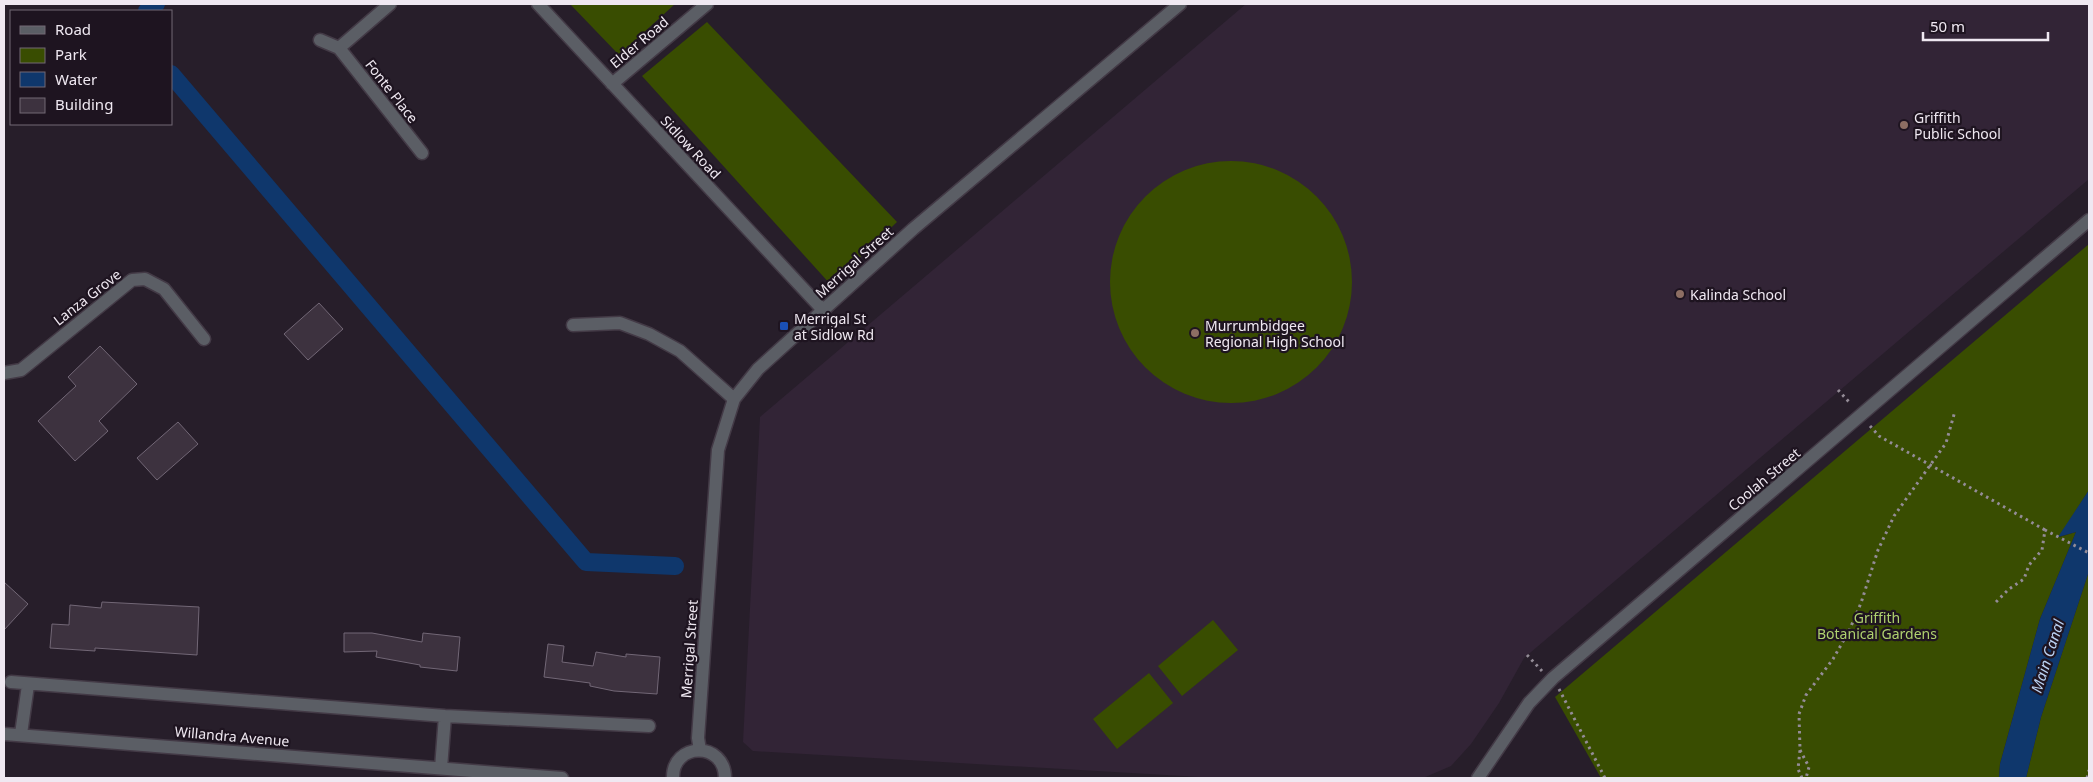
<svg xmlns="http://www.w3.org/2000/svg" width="2093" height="782" font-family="'Noto Sans',sans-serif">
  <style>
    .built { fill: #322436 }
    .green { fill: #394d01 }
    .water { fill: #0f376c }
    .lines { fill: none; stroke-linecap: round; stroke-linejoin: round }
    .canal { stroke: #0f376c; stroke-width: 18 }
    .building { fill: #3d323f; stroke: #726776 }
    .minor-casing { stroke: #433a46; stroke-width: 15 }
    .path { stroke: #948c97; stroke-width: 3; stroke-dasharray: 2.5 4; stroke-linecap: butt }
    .minor { stroke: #5b5e65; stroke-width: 12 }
    .education-dot { fill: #8d6e63; stroke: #1e1420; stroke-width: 2 }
    .transit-dot { fill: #1a4fb4; stroke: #1e1420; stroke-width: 2 }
    .labels { text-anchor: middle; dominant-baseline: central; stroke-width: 4.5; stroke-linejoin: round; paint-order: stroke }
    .street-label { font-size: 14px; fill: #efe8f1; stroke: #1e1420 }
    .poi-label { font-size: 14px; fill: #efe8f1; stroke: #1e1420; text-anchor: start }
    .park-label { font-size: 14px; fill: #afd16f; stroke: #1e1420 }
    .water-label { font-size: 15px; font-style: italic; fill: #bad1f2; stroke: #1e1420 }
  </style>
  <rect width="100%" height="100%" fill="#271e2a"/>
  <path class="built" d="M1246,4H2087L2089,6V179L1524,658L1499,703L1471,744L1451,766L1423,778H1217L753,751L743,742L760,417Z"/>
  <path class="green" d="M570,4H675L619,55Z
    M707,22L897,222L831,285L642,76Z
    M1110 282a121 121 0 1 1 242 0a121 121 0 1 1-242 0Z
    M2089,244V490L2059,537L2076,532L2040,619L2000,764L1999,778H1601L1555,697Z
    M2089,571V778H2026L2041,717Z
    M1213,620L1238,650L1182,696L1158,666Z
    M1149,673L1173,703L1117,749L1093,719Z"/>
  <path class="water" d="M2089,490V571L2041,717L2026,778H1999L2000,764L2040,619L2076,532L2058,537Z"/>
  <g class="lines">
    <path class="canal" d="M147,11L156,4
      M171,74L586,562L675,566"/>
  </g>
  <path class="building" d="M319,303L343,329L308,360L284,334Z
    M100,346L137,384L99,421L108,431L75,461L38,421L76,386L68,377Z
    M178,422L198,444L157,480L137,458Z
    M4,582L28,604L4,630Z
    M102,602L199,607L197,655L95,648V651L50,648L52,624L69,625L70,605L101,608Z
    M344,633H372L422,642L423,633L460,637L457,671L420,667V665L376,657L377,651L344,652Z
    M548,644L564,646L562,662L593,666L596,652L626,657V654L660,657L657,694L614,691L590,686V683L544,677Z"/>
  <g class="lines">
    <g class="minor-casing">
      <path id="minor" d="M390,4L339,48L422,153
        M538,4L823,310
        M320,40L339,48
        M612,84L707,4
        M573,325L620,323L649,334L680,351L734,399
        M4,373L21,370L132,280L145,279L164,289L204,339
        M11,682L445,716L649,726
        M4,734L562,778
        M21,734L28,685
        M700,750L698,738L718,450L734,399L758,369L913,229L1180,4
        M441,768L445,716
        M673,778C672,742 725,741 725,778
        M1478,778L1529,703L1553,678L2089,220"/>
    </g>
    <path class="path" d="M1838,390L1850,403
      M1870,426L1879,436L2045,530
      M1996,602L2009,589L2024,579L2029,565L2042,550L2045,530L2089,553
      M1527,655L1542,671
      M1559,689L1605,778
      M1800,750L1809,767L1806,778
      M1802,778L1798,769L1800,750L1799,714L1806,695L1833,659L1849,631L1861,603L1878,550L1894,516L1946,443L1955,411
      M2087,778L2089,770"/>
    <use href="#minor" class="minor"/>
  </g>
  <g class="education-dot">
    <circle cx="1904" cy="125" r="5"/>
    <circle cx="1680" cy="294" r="5"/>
    <circle cx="1195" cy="333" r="5"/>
  </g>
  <rect class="transit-dot" x="779" y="321" width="10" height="10" rx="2.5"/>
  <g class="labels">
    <g class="street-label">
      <text transform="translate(639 42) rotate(-40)">Elder Road</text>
      <text transform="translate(392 91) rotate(52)">Fonte Place</text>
      <text transform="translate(691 147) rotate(47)">Sidlow Road</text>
      <text transform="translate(854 262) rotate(-42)">Merrigal Street</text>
      <text transform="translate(87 297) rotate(-38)">Lanza Grove</text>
      <text transform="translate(1764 479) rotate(-40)">Coolah Street</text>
      <text transform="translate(689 649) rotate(-86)">Merrigal Street</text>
      <text transform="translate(232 736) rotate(5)">Willandra Avenue</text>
    </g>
    <g class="poi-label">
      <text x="1914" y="117">Griffith<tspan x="1914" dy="16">Public School</tspan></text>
      <text x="1690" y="294">Kalinda School</text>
      <text x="794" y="318">Merrigal St<tspan x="794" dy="16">at Sidlow Rd</tspan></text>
      <text x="1205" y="325">Murrumbidgee<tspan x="1205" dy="16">Regional High School</tspan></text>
    </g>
    <g class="park-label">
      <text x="1877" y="617">Griffith<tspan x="1877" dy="16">Botanical Gardens</tspan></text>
    </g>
    <g class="water-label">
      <text transform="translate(2047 656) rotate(-72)">Main Canal</text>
    </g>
  </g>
  <rect width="2093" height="782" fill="none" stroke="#efe8f1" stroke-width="10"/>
  <rect x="10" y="10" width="162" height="115" fill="#1e1420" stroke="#726974"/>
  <rect x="20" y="26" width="25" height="8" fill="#5b5e65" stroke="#726974"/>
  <text x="55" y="35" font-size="15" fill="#efe8f1">Road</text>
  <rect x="20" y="48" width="25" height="15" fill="#394d01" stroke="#726974"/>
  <text x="55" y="60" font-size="15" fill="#efe8f1">Park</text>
  <rect x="20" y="72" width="25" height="15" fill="#0f376c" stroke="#726974"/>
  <text x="55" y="85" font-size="15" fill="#efe8f1">Water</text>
  <rect x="20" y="98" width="25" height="15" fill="#3d323f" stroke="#726974"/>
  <text x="55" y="110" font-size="15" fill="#efe8f1">Building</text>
  <path d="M1923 32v8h125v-8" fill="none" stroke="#efe8f1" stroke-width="2.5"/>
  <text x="1930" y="32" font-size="15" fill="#efe8f1" stroke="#1e1420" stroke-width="4" paint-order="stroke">50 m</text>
</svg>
